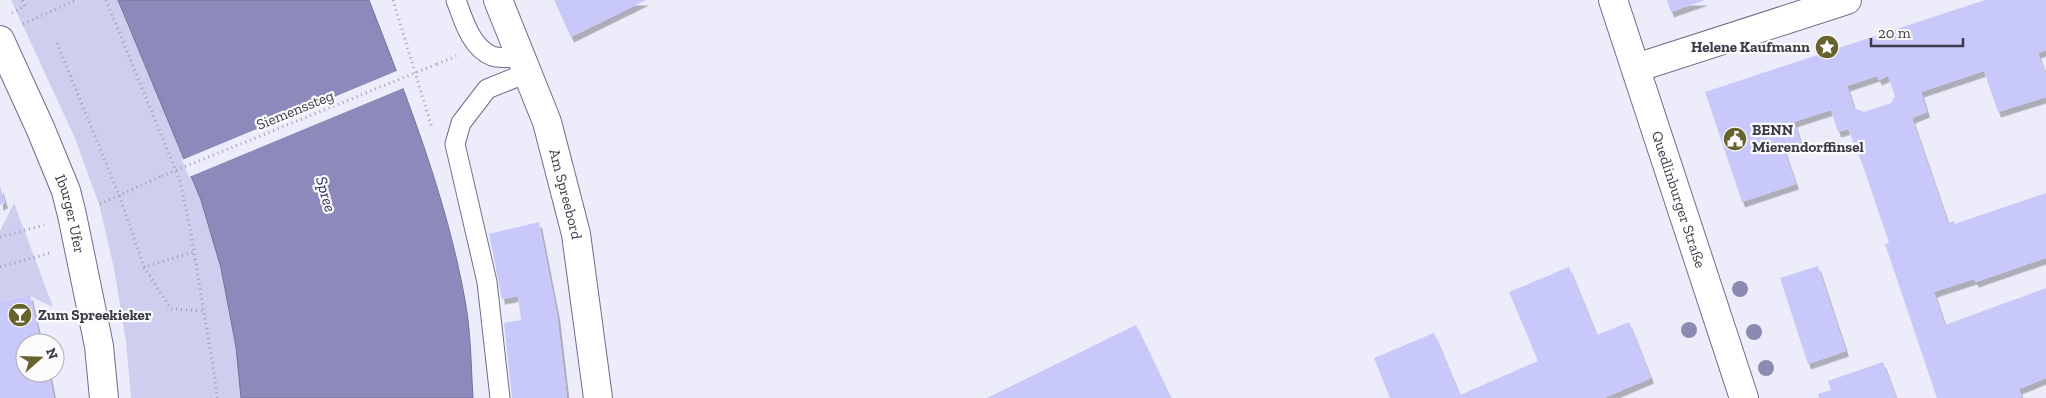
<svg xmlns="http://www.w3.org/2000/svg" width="2046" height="398" font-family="'Zilla Slab',serif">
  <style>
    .green { fill: #ceceee }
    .water { fill: #8b8aba; stroke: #737298 }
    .pier { fill: #ececfa }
    .building { fill: #c8c8fb; fill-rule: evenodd; filter: url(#shadow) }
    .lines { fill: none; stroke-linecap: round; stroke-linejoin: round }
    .service-casing { stroke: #6e6e8b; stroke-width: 21 }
    .minor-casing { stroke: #6e6e8b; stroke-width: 30 }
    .path { stroke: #9f9fad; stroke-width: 3; stroke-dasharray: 1 4; stroke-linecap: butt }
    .service { stroke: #fff; stroke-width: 19 }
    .minor { stroke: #fff; stroke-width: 28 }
    .path-bridge { stroke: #9f9fad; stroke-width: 3; stroke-dasharray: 1 4; stroke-linecap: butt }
    .tree { fill: #8d8ab2 }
    .labels { text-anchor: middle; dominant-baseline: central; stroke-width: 4.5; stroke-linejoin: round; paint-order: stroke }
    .poi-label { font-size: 15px; font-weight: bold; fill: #3b3b48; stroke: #fbfbfb; text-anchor: start }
    .street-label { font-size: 15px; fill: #3b3b48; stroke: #fbfbfb }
    .water-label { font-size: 16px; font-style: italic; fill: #302864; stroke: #fbfbfb }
  </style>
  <defs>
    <filter id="shadow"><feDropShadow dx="3" dy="5.5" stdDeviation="0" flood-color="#0004"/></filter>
  </defs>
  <rect width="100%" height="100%" fill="#ececfa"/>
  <path class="green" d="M11,0H118L201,200L221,268L236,347L241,398H131L126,342L114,268L99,204L74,136Z
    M14,203L53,307L28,295L0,302V231Z"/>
  <path class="water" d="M118,0H369C407,98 446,195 465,300C471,332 471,366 473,398H241L236,347L221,268L201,200Z"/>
  <path class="pier" d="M399,70L406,87L189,177L182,160Z"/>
  <path class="building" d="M554,0H646L571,37Z
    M1667,0H1705L1671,12Z
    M1985,0H2046V50L2038,53L2046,75V97L1998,112L1984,71L1921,92L1927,112L1912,118L1948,223L1954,221L1955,224L2046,193V258L1976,282L1974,279L1934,292L1945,325L2046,288V378L2019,389L2022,398H1937L1885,244L1889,243L1862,163L1848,129L1838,132L1831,110L1794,122L1801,143L1784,149L1796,184L1742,202L1705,92ZM1877,76L1879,80L1888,76L1895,96L1891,103L1864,112L1854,108L1847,86Z
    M0,186L5,203L0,205Z
    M539,222L557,314L567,398H512L504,323L521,320L518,296L502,299L489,234Z
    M1818,266L1846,351L1808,364L1780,278Z
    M1569,267L1597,335L1629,322L1651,378L1604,398H1390L1374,358L1434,333L1460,395L1538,361L1509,292Z
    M30,295L41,342L25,343V373H49L54,398H0V302Z
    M1136,325L1171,398H987Z
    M1883,362L1896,398H1819L1818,394L1831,390L1828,381Z"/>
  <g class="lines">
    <g class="service-casing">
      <path id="service" d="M456,0C463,19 471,48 492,56C501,59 511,57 520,56
        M500,398L487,282L455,144L461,123L487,89L527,73"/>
    </g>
    <g class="minor-casing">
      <g id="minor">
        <path id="s1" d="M498,0L547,122L576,234L598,398"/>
        <path id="s2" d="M1613,0L1744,398"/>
        <path id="s3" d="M0,40L41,130L66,191L72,215L99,346L104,398"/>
        <path d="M1636,68L1847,0"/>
      </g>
    </g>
    <path class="path" d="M106,0L180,181L190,228L215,379L217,398
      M393,0L432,128
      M12,13L25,6L22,0
      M23,24L76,0
      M57,43L119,195L144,267L194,252
      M437,64L456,56
      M100,204L162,176
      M0,237L44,225
      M0,267L50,253
      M144,267L171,309L204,311"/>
    <use href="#service" class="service"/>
    <use href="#minor" class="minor"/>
    <path class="path-bridge" d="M162,176L437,64"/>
  </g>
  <g class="tree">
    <circle cx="1740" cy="289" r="8"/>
    <circle cx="1689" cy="330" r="8"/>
    <circle cx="1754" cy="332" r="8"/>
    <circle cx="1766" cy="368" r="8"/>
  </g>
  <defs>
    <g id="sight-disc" transform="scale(1.25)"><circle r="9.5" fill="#67632f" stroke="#fbfbfb"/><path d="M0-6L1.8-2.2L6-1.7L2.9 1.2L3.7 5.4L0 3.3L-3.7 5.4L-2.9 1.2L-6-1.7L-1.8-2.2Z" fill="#fff"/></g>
    <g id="civic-disc" transform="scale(1.25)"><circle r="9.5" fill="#67632f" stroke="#fbfbfb"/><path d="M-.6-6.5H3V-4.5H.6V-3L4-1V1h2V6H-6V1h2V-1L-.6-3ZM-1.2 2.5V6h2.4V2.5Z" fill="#fff"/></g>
    <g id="bar-disc" transform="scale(1.25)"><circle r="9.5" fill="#67632f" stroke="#fbfbfb"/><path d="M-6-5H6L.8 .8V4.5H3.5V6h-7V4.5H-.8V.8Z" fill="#fff"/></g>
  </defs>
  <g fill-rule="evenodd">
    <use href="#sight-disc" x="1827" y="47"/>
    <use href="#civic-disc" x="1735" y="139"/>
    <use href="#bar-disc" x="20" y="315"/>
  </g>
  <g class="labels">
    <g class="poi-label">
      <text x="1810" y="47" text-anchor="end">Helene Kaufmann</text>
      <text x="1752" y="130">BENN<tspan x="1752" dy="17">Mierendorffinsel</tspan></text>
      <text x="38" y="315">Zum Spreekieker</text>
    </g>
    <g class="street-label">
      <text transform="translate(295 110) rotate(-22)">Siemenssteg</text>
      <text stroke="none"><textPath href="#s1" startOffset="206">Am Spreebord</textPath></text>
      <text stroke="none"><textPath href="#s2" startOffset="210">Quedlinburger Straße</textPath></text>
      <text stroke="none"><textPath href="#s3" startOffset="188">Iburger Ufer</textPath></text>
    </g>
    <g class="water-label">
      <text transform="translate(326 194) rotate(74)">Spree</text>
    </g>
  </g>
  <g transform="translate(40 358) rotate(70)"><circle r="24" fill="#fbfbfb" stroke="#aeaeb3"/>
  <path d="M0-4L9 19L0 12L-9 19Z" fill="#67632f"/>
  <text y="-8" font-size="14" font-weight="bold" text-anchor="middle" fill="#3b3b48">N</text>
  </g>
  <path d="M1871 38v8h92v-8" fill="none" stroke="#3b3b48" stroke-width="2.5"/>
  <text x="1878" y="38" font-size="15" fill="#3b3b48" stroke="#fbfbfb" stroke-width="4" paint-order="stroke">20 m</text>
</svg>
